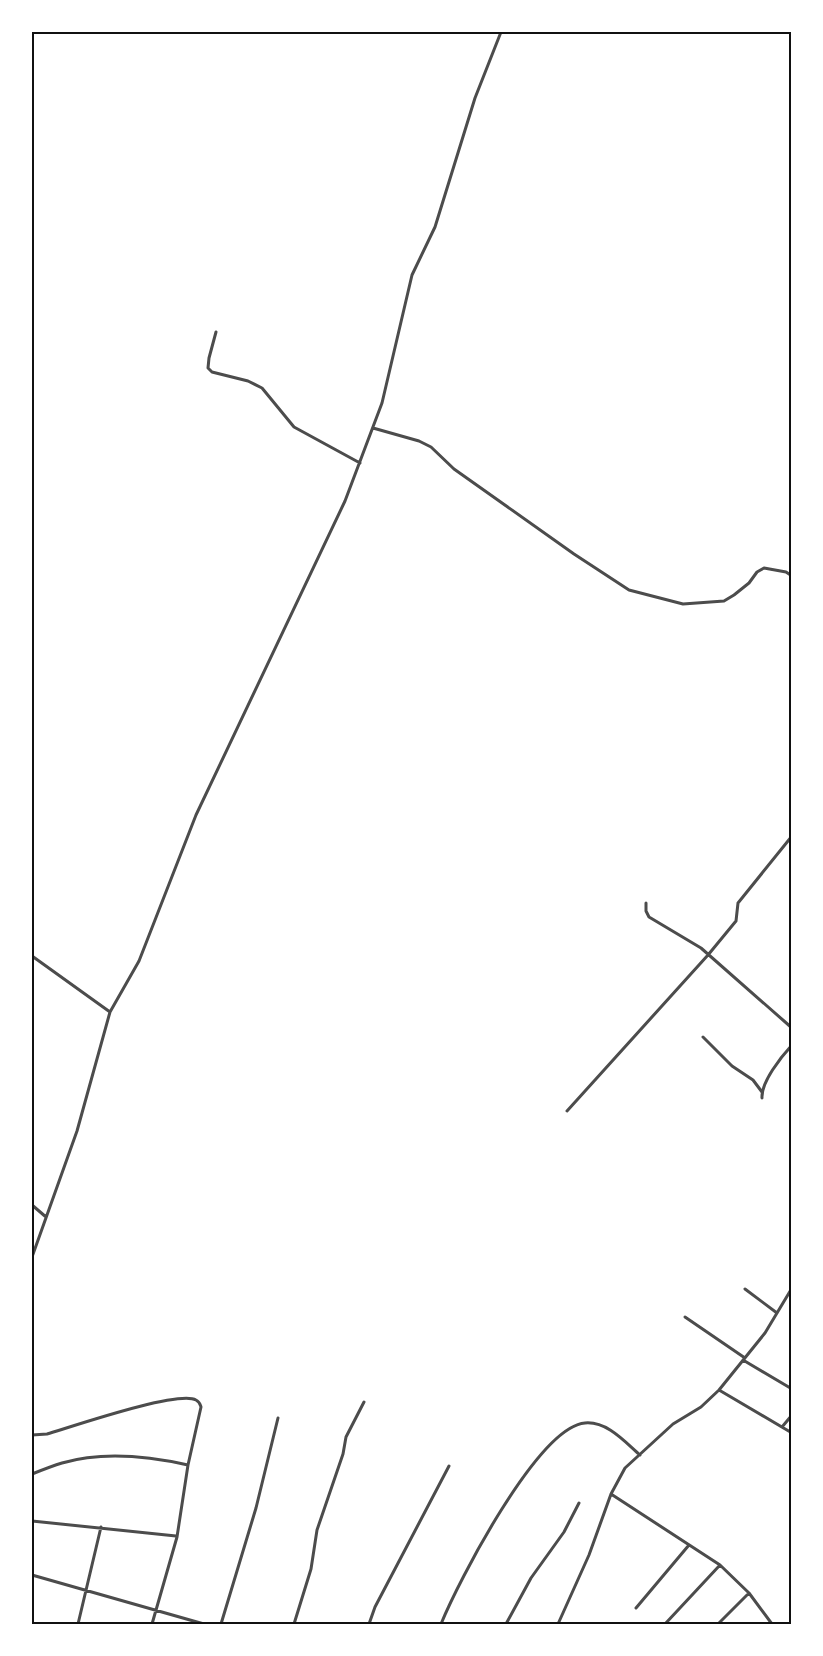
<svg xmlns="http://www.w3.org/2000/svg" width="823" height="1656" font-family="'Noto Serif',serif">
  <style>
    .lines { fill: none; stroke-linecap: round; stroke-linejoin: round }
    .minor { stroke: #4c4c4c; stroke-width: 3 }
    .neatline { fill: none; stroke: #111; stroke-width: 2 }
  </style>
  <rect width="100%" height="100%" fill="#fff"/>
  <g class="lines">
    <path class="minor" d="M216,332L209,358L208,368L212,372L248,381L262,388L294,427L360,463
      M373,428L419,441L431,447L454,469L574,554L629,590L683,604L724,601L734,595L749,583L757,572L764,568L786,572L792,576
      M646,903V911L649,917L701,948L792,1028
      M32,956L110,1012
      M703,1037L732,1066L753,1080L762,1092
      M762,1098C761,1082 781,1057 792,1045
      M567,1111L708,955L736,921L738,903L792,836
      M32,1205L46,1217
      M32,1257L77,1131L110,1012L139,961L196,815L345,501L382,403L412,275L435,227L475,98L501,32
      M745,1289L777,1313
      M685,1317L745,1358
      M743,1360L792,1389
      M719,1390L792,1433
      M782,1427L792,1415
      M32,1435L47,1434C71,1427 178,1390 196,1400C200,1402 200,1404 201,1407L188,1465L177,1537L152,1624
      M32,1474C42,1470 52,1466 62,1463C103,1451 148,1456 188,1465
      M611,1494L720,1565L749,1593L772,1624
      M32,1521L176,1536
      M32,1575L204,1624
      M636,1608L689,1545
      M78,1624L101,1527
      M221,1624L256,1508L278,1418
      M294,1624L311,1569L317,1530L343,1454L346,1437L364,1402
      M369,1624L375,1607L449,1466
      M441,1624C458,1582 538,1427 585,1423C607,1421 625,1442 640,1455
      M506,1624L531,1578L564,1532L579,1503
      M558,1624L589,1555L611,1494L625,1468L673,1424L701,1407L719,1390L765,1333L792,1288
      M665,1624L720,1565
      M718,1624L749,1593"/>
  </g>
  <rect width="823" height="1656" fill="none" stroke="#ffffff" stroke-width="66"/>
  <rect x="33" y="33" width="757" height="1590" class="neatline"/>
</svg>
